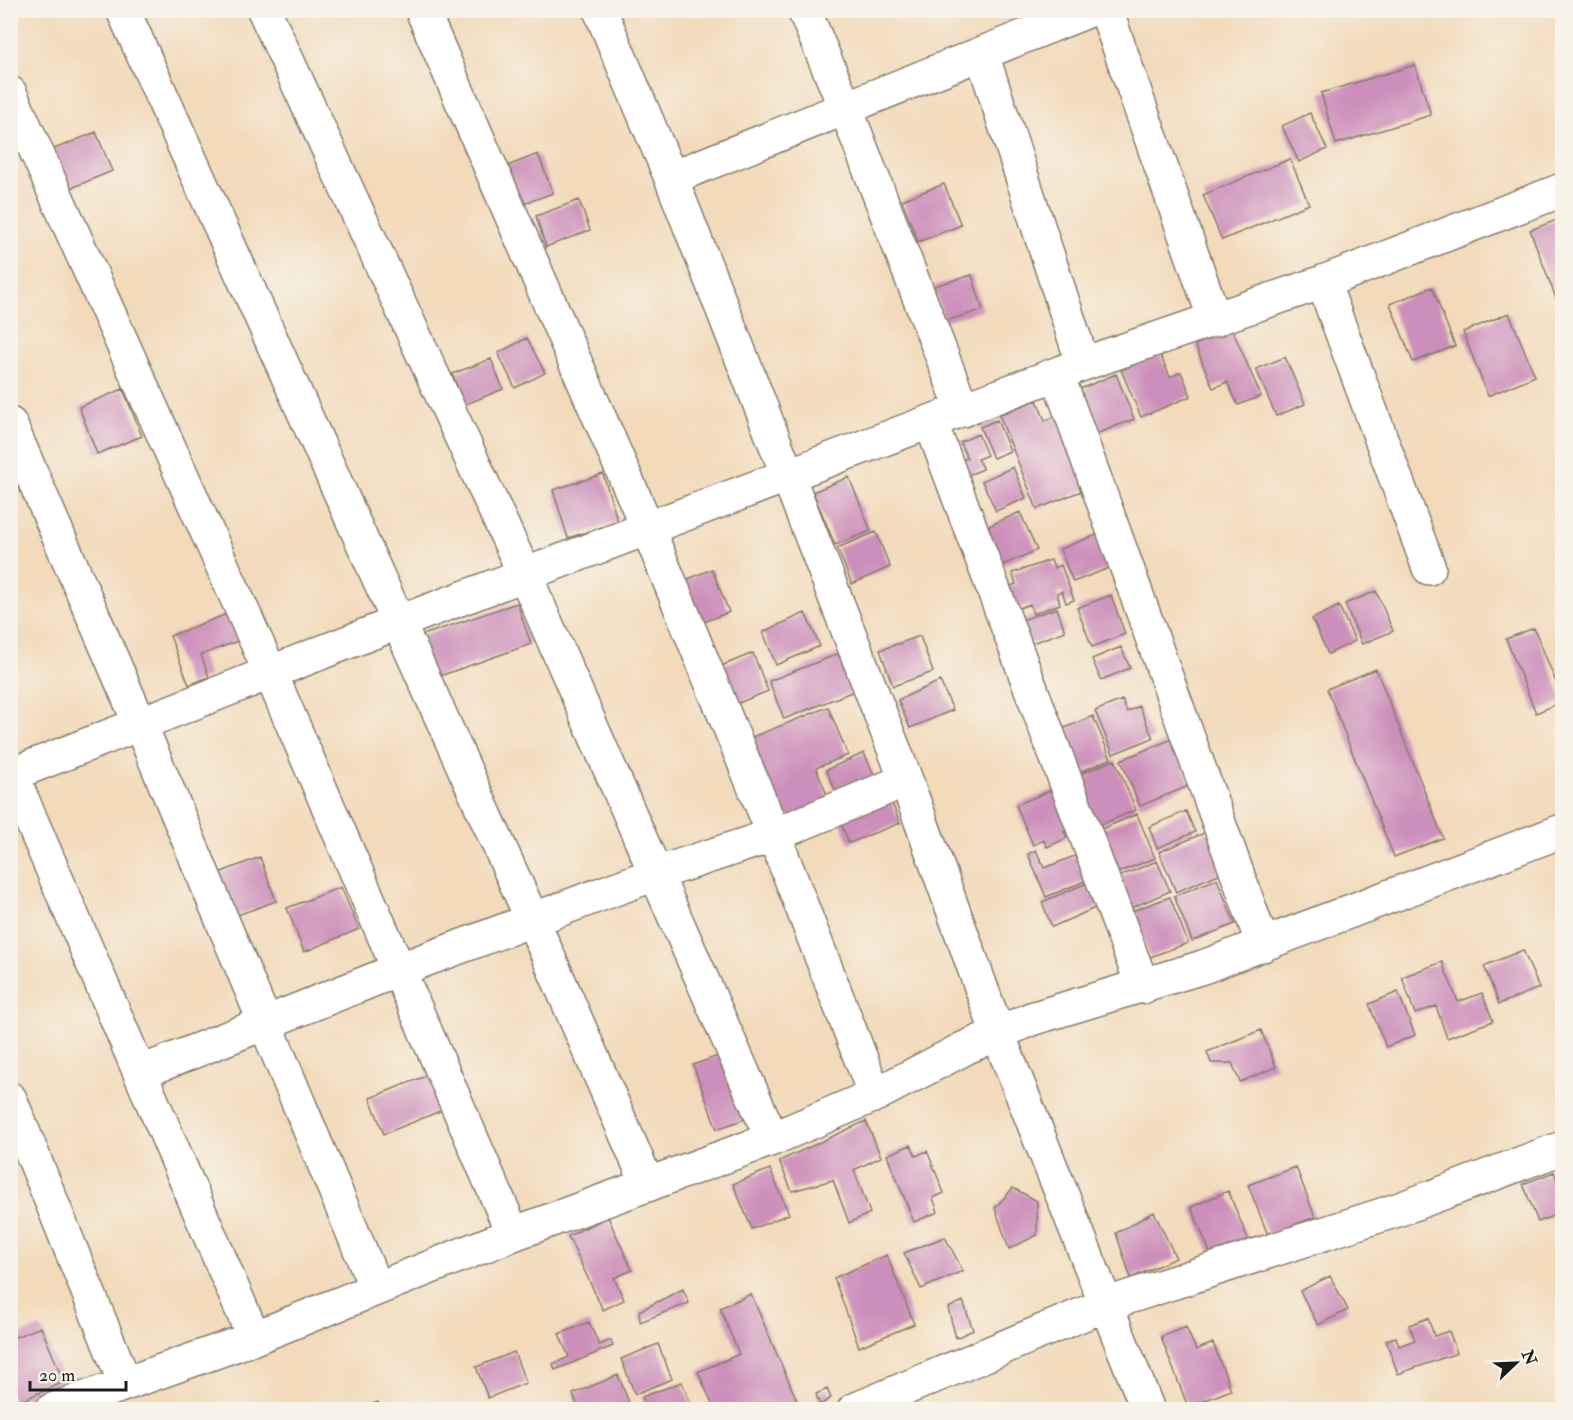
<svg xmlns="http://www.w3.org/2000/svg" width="1573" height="1420" font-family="'IM FELL Double Pica',serif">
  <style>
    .building { fill: #cc8eba }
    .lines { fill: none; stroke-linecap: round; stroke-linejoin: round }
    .minor-casing { stroke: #877b6c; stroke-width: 36 }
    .minor { stroke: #fff; stroke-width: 33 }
  </style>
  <rect width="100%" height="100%" fill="#f7f3e8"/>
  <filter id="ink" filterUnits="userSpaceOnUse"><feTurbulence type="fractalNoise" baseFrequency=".0167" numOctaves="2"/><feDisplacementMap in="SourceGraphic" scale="12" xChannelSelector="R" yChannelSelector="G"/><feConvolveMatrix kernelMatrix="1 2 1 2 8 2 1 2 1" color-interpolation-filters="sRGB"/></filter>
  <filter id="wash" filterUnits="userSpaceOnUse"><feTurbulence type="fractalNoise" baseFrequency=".008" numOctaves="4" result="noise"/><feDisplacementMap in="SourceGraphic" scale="24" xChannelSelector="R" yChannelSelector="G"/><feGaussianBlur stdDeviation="1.35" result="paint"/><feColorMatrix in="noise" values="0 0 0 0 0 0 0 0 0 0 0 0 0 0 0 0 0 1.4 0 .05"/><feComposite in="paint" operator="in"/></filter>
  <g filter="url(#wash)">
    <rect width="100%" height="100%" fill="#f2dabb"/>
    <g id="blocks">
      <path class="building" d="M1415,65L1431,115L1336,144L1321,93Z
        M1310,113L1327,149L1299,162L1282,126Z
        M96,132L112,171L69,189L52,150Z
        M538,154L553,193L515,207L500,169Z
        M1290,159L1309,204L1222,240L1203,195Z
        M944,184L961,225L918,242L902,200Z
        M579,200L590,230L546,247L536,216Z
        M1562,218V314L1530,230Z
        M972,275L983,310L944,321L934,286Z
        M1432,287L1455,346L1413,362L1390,304Z
        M1509,313L1535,376L1488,396L1463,332Z
        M1232,329L1261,396L1238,405L1227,382L1213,388L1195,345Z
        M527,338L545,373L515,388L498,353Z
        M1160,354L1170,377L1181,372L1191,396L1141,417L1121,370Z
        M1285,357L1305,404L1276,416L1256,369Z
        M491,359L503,389L464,405L452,374Z
        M1116,374L1134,419L1091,436L1073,392Z
        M123,389L142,436L97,454L79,407Z
        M1037,400L1045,421L1061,414L1091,487L1037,509L999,415Z
        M997,420L1010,451L993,458L980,427Z
        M978,434L987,455L978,459L983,469L959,479L953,464L967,458L960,442Z
        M1013,467L1026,498L996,511L982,481Z
        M603,474L618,522L568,538L553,490Z
        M849,477L871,531L835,545L813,492Z
        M1020,512L1037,550L996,568L980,530Z
        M876,532L890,567L852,584L837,548Z
        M1104,532L1117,565L1073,582L1060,549Z
        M1051,560L1054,568L1061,565L1074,600L1066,603L1062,591L1057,593L1060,604L1033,614L1030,604L1011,611L1002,589L1016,584L1012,573Z
        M712,569L729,612L696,625L679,583Z
        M1376,591L1393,631L1362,644L1345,604Z
        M1111,595L1125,634L1092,647L1077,608Z
        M517,603L531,644L434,678L420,636Z
        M1339,606L1355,641L1328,654L1312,619Z
        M1057,608L1065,631L1024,646L1016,622Z
        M805,613L820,646L776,665L763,632Z
        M227,614L238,641L201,655L209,677L189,685L170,636Z
        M1534,628L1562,697V702L1536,713L1506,639Z
        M920,636L933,672L893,686L880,650Z
        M1121,647L1130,668L1101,680L1092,659Z
        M753,653L768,691L729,707L714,669Z
        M838,654L854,691L784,719L769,681Z
        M1376,669L1443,838L1394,857L1327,689Z
        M940,681L953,710L910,728L898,700Z
        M1122,700L1127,712L1139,706L1153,738L1113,754L1095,711Z
        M828,707L848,755L816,768L832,807L781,828L745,740Z
        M1093,716L1111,759L1073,775L1055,732Z
        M1172,739L1191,785L1140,806L1121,760Z
        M864,753L880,788L842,805L826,770Z
        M1115,760L1136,810L1090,829L1070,778Z
        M1059,787L1076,828L1064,832L1067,838L1047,847L1044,840L1033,845L1016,805Z
        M888,793L900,823L849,843L837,813Z
        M1186,811L1195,832L1157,848L1149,827Z
        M1137,814L1155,858L1109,876L1092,833Z
        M1209,831L1226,871L1176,892L1159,852Z
        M1036,850L1044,868L1075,856L1085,881L1046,897L1028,854Z
        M260,857L276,901L235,916L219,873Z
        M1157,861L1170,891L1124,911L1111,880Z
        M1217,879L1235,924L1192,941L1174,896Z
        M1094,880L1104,904L1052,927L1042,902Z
        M341,887L359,929L304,952L287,908Z
        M1170,897L1188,943L1150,957L1132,911Z
        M1523,950L1539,988L1499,1004L1484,966Z
        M1442,962L1458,1002L1482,993L1493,1021L1447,1038L1436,1006L1415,1014L1402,977Z
        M1398,992L1415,1035L1386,1047L1369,1004Z
        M1261,1030L1276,1067L1240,1082L1232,1063H1211L1207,1052Z
        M721,1055L745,1119L717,1129L693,1065Z
        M431,1074L445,1109L384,1134L370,1098Z
        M866,1121L881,1157L854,1170L870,1213L849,1223L833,1180L792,1191L779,1161Z
        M911,1145L916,1156L927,1151L944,1193L933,1198L938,1212L914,1222L887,1155Z
        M1296,1167L1315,1217L1268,1235L1248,1185Z
        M770,1169L789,1214L752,1229L733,1184Z
        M1554,1172L1562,1192V1212L1538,1222L1523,1184Z
        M1013,1188L1037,1201V1235L1009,1249L995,1208Z
        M1228,1191L1249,1241L1212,1257L1191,1207Z
        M1154,1212L1176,1258L1131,1278L1116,1233Z
        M608,1217L632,1270L614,1278L624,1300L603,1310L568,1236Z
        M945,1237L963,1271L921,1289L904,1253Z
        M887,1255L914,1324L859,1347L834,1278Z
        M1330,1276L1348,1310L1318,1325L1300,1291Z
        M683,1289L689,1303L640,1322L639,1311Z
        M751,1294L798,1403L783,1410H715L698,1372L739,1354L720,1308Z
        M963,1301L973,1330L956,1338L948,1308Z
        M1428,1318L1434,1336L1449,1331L1457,1353L1398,1374L1386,1340L1396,1337L1399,1346L1415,1340L1409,1325Z
        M589,1322L599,1345L611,1340L613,1346L555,1370L553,1364L569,1357L559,1334Z
        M41,1327L64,1382L14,1404L10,1394V1339Z
        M1186,1327L1196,1350L1213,1343L1231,1390L1188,1407L1161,1337Z
        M658,1344L672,1379L635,1394L621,1359Z
        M514,1352L526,1383L488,1398L476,1367Z
        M618,1375L632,1410H579L573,1394Z
        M682,1382L693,1410H647L642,1397Z
        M827,1389L831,1398L820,1405L816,1394Z
        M378,1402L381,1410H360V1409Z"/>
    </g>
  </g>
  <g filter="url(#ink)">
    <use href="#blocks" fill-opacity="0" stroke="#877b6c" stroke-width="1.5"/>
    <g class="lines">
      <g class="minor-casing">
        <path id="minor" d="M123,10L532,919L648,1185
          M264,10L525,575L772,1139
          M422,10L648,529L774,835L875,1095
          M600,10L671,178L788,476L906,780L998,1034L1148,1410
          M804,10L846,109L963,410
          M1106,10L1215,320
          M982,54L1083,364
          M10,93L270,672L513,1234
          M671,178L1090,10
          M1323,282L1429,568
          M1057,374L1263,945
          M931,423L1143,987
          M10,424L140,724L376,1288
          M10,771L254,1338
          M10,775L399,622L1083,364L1323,282L1562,190
          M142,1072L398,970L655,874L774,835L906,780
          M10,1099L125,1383
          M52,1410L254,1338L513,1234L772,1139L875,1095L965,1048L1031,1019L1203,967L1562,831
          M854,1410L1107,1304L1400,1209L1562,1148"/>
      </g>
      <use href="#minor" class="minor"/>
    </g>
  </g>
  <rect width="1573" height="1420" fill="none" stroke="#f7f3e8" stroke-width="36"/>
  <g transform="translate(1516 1363) rotate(67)" stroke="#f7f3e8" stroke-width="4.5" paint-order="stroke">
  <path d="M0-4.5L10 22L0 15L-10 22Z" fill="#1c1c1c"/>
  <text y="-9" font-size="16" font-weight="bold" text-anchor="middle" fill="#1c1c1c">N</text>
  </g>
  <path d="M30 1381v9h96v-9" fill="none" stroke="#1c1c1c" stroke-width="3"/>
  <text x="39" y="1381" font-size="18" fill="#1c1c1c" stroke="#f7f3e8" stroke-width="4.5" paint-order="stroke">20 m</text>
</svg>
